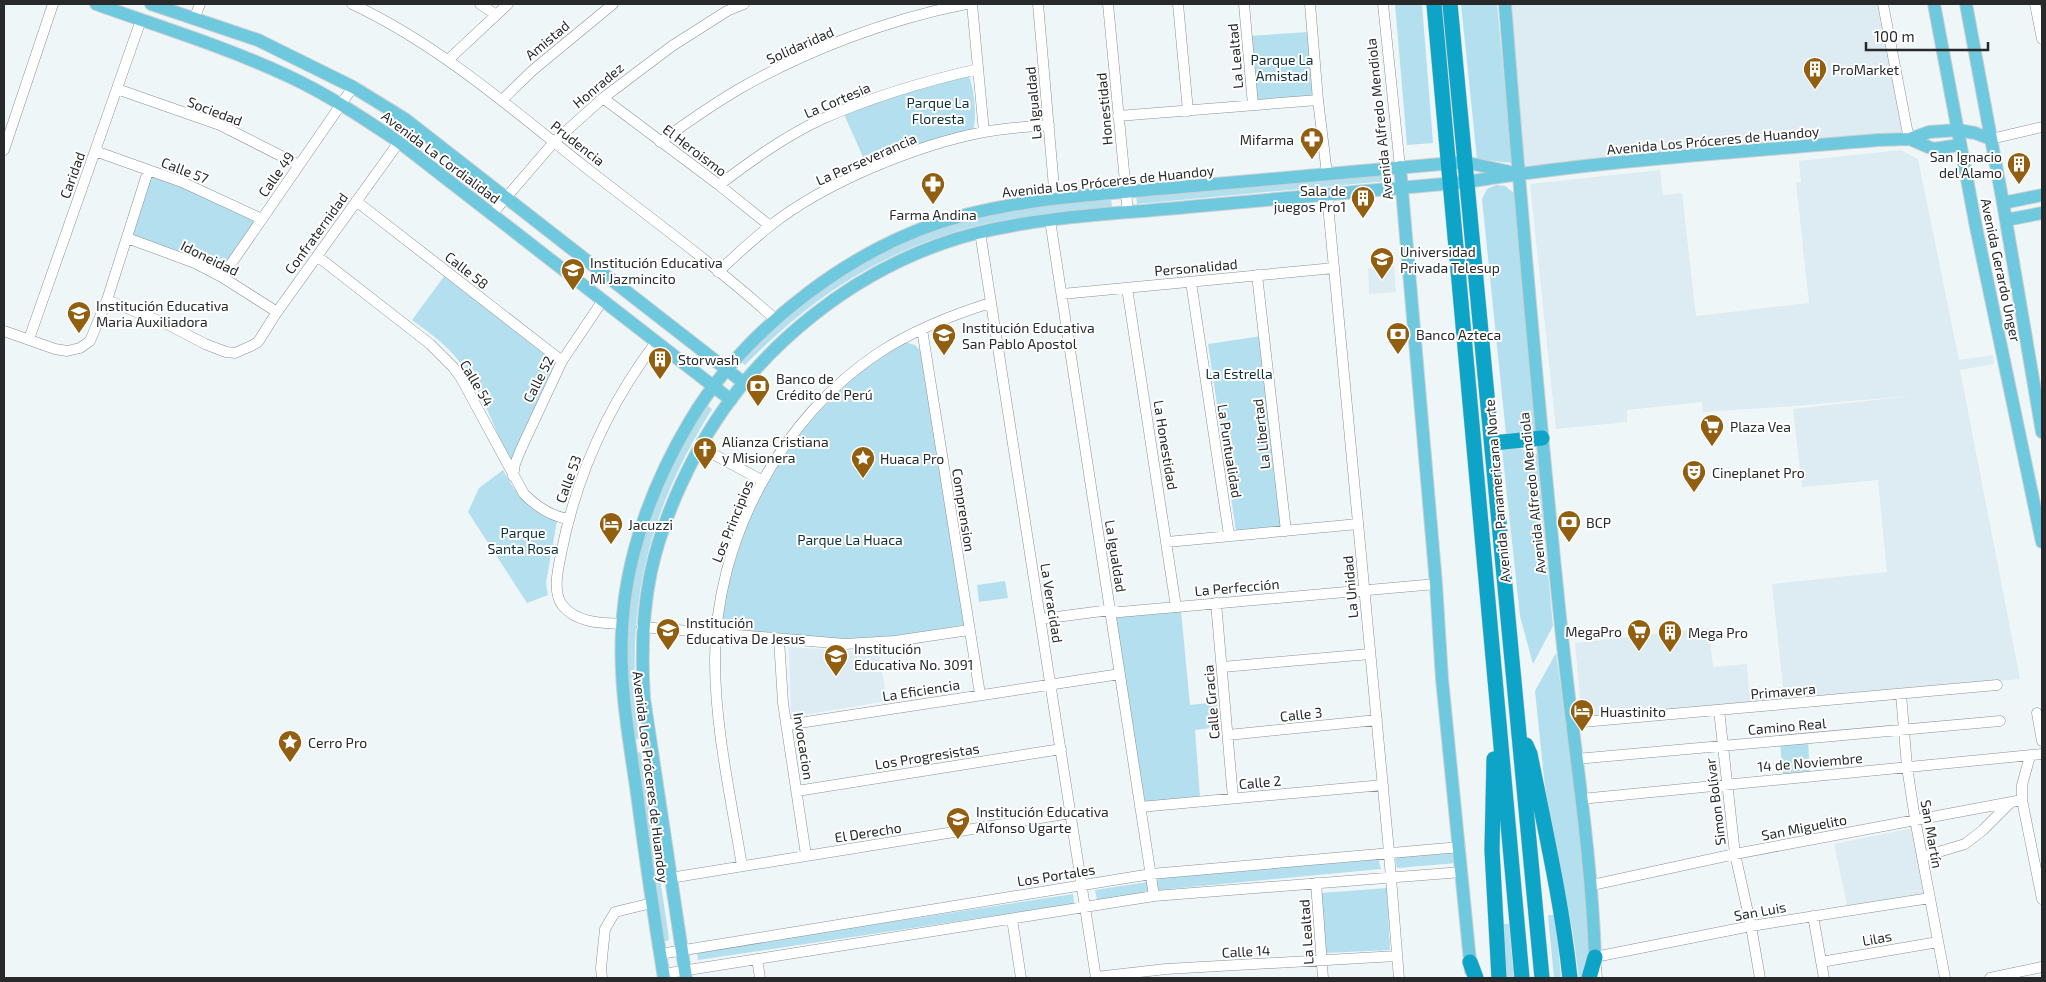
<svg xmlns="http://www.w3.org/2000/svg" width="2046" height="982" font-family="'Exo 2',sans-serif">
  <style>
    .built { fill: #dcecf2 }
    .green { fill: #b3dfef }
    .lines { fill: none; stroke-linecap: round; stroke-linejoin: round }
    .minor-casing { stroke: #8b9294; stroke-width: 11 }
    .major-casing { stroke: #cfd0d0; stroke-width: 14 }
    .highway-casing { stroke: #cfd0d0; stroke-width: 16 }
    .minor { stroke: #fff; stroke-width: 10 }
    .major { stroke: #6ec8de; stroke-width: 12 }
    .highway { stroke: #0da4c8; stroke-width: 15 }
    .labels { text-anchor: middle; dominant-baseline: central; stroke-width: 4; stroke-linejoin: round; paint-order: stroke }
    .street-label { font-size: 14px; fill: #27292a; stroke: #fff }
    .park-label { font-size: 14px; fill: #0d303b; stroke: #fff }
    .poi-label { font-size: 14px; fill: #27292a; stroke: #fff; text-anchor: start }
  </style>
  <rect width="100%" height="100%" fill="#eff6f8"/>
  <path class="built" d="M1509,4H1879L1902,133L1522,170Z
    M1901,150L1918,159L1959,360L1993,355L1994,364L1960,370L2020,679L1582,719L1575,643L1709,628L1713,667L1747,664L1749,691L1783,687L1772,584L1887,572L1878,480L1802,487L1793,409L1920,395L1794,406L1703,412L1702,402L1627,410V422L1556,429L1530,184L1660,170L1663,195L1682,193L1696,316L1809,303L1796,182H1801L1799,161Z
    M1394,266L1396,292L1369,294L1368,268Z
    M789,647L879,653L887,701L791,717Z
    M1913,828L1925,896L1848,909L1834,844Z"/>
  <path class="green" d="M1395,4H1422L1433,143L1407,145Z
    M1461,4H1497L1512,163L1477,159Z
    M1308,32L1314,97L1255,102L1249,36Z
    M968,75C974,84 978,123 972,132L867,166L843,112L864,103Z
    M1387,173V181L1137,204L1136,196Z
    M151,176L180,185L255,220L219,274L132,236Z
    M1496,185L1505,186L1514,193L1536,432L1506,434L1482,199L1487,189Z
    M1111,198L1112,207C1063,213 1012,215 965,229C874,255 811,299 745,365L738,359L762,336L856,264L938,227L1017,209Z
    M445,275L558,362L510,463C495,429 482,390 458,360C446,344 428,332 412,320Z
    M1262,336L1281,527L1236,531L1208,344Z
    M905,342L915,345L922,352L964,625L875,639L814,638L721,628L723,595L752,511L782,456L802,428L853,377L897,344Z
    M705,404L712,409C644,519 625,610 639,739L629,740L625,629L636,561L666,473Z
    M1518,448L1537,454L1553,626L1533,664L1520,616L1502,449Z
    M503,470C518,497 528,509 557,521L546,583L548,595L527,603L468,512L479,488Z
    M1005,581L1008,598L979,602L977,585Z
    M1181,611L1190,705L1217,702L1219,727L1195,730L1200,797L1145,802L1114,617Z
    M1556,653L1579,819L1590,939L1588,978H1579L1573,934L1548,807L1547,806L1535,691Z
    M1808,741L1810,774L1783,776L1780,743Z
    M635,751L641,753L669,938L668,941H664Z
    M1456,852L1457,863L1397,868L1395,859L1397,857Z
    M1378,858L1381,869L1159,890L1156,888L1154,880L1157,878Z
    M1147,882L1150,893L1097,900L1095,890Z
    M1387,888L1390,950L1325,953L1320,893Z
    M1073,894L1074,904L698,960L697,953L700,951Z
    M1548,915H1555L1561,978H1554Z
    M1503,924H1509L1514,978H1506Z"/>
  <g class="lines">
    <g class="minor-casing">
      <path id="minor" d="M352,4C439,45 511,108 585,167C649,217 715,265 775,319
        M480,4L495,14
        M972,4L984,132
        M1038,4L1055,199
        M1108,4L1128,213
        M1178,4L1188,111
        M1244,4L1253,105
        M1310,4L1318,100L1327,174
        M1383,4L1400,167
        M1883,4L1907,129L1910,139
        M2035,4L2042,39
        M194,19L200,4
        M448,60L508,4
        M117,89L220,125L299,165
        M603,98L719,185L770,226
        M502,100L533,70L613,4
        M1118,116L1318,100
        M1991,139L2042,127
        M660,142C686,123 712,105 739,89C807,50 889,19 966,4
        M4,150L53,4
        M95,151L182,182L262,219
        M719,185C751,161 785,136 822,119C872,97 925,81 978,69
        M1327,194L1388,841L1399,978
        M356,201L562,361
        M492,214L554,142L603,98L672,46L727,11L744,4
        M1050,220L1154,896
        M980,232L1096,978
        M127,238L195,263L222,277L277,312
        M317,256L430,344L453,367L461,378L524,494C537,507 550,516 568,519
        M718,272C735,256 752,240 770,226C824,183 916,145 984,132C1005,128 1027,127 1049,125
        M1257,275L1286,531
        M222,277L353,87
        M1191,282L1229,535
        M1127,288L1176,607
        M1062,294L1334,268
        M107,300L169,325L205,344L226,352L235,353L251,346L258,342L277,312L399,142
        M922,329L980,694
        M4,331L55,349L67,351L80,348L90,341L107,300L148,171
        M29,339L141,20
        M700,447L763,481
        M513,476L515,464L521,449L562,361L603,300
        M1167,542L1358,524
        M1216,603L1233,798
        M1041,619L1110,610L1120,612L1436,584
        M622,624C602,623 577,623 563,606C552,593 558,569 561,554C576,477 609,404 656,342
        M642,627L845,644L895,641L969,630
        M779,639L783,703L806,855
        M1222,667L1370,654
        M1901,694L1907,767L1915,819L1945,978
        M1719,710L1735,854L1751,926L1760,978
        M2037,713L2042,741
        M1571,723L1997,685
        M786,725L1120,674
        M1228,735L1377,720
        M2030,756L2022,785V800L2042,899
        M1576,759L2000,721
        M797,791L1061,749
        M1581,799L2042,754
        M1140,807L1383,785
        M1922,857L1965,844L1983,830L2010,803
        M742,866C731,798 715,729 715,660C715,541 780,418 880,352C914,330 952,315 990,303
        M670,878L1071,813
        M1316,883L1323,978
        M1592,885L1735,854L2022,800
        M1813,916L1824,978
        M1012,919L1021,978
        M660,954L1151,874L1460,847
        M757,959L760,978
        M1821,962L1938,942
        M663,974L1154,896L1462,872
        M1096,977L1166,969L1397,956
        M602,978L601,968L605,929L615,912L652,903
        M1597,978L1595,957L1751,926L1930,898
        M1990,978L2042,967"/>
    </g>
    <g class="major-casing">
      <path id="major" d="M96,4C160,27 226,47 288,76C327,94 363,118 399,142L731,400
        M151,4L258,40L353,87L405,119L744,383
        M1505,4C1521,208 1539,413 1560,617C1571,730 1591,843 1595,957
        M1934,4L1976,227L2042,542
        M1966,4L2003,203L2042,432
        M1910,139L1933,149L1960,145
        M1400,167L1436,584L1442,679L1471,971
        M2003,203L2042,195
        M2006,220L2042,213
        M664,978C654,917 645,855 637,794C629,738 619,686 622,630C625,557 653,483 690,421C747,326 858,242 965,215C1039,196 1117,193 1193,186C1283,178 1374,170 1464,162L1511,172
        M686,978L644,698C638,603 651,540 695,456C752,348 859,263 977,233C1046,216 1117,214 1188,207C1280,198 1373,190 1466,182C1602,160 1741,152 1878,140L1910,139L1929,132L1958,130L1975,133L1991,139"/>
    </g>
    <g class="highway-casing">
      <path id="highway" d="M1434,4L1522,978
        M1450,4L1542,978
        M1493,443L1542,438
        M1526,745L1530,754C1545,829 1562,903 1570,978
        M1494,759L1492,850L1499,978
        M1470,962L1476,978
        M1589,978L1595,957"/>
    </g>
    <use href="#minor" class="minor"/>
    <use href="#major" class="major"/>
    <use href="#highway" class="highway"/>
  </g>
  <defs>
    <g id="building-pin" transform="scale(1.25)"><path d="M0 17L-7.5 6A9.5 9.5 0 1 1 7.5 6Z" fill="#915f0f" stroke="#fff"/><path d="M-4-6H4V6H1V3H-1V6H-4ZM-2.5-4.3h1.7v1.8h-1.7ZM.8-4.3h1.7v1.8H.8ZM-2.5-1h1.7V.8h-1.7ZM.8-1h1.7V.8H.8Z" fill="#fff"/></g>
    <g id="pharmacy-pin" transform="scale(1.25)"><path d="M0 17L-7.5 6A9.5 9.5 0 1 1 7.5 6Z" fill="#915f0f" stroke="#fff"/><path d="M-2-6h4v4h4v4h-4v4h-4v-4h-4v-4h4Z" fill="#fff"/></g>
    <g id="school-pin" transform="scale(1.25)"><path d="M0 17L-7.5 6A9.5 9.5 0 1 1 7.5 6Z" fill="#915f0f" stroke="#fff"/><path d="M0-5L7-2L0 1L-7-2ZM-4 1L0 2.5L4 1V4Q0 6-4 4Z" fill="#fff"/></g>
    <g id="bank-pin" transform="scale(1.25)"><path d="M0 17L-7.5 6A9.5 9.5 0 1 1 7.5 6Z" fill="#915f0f" stroke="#fff"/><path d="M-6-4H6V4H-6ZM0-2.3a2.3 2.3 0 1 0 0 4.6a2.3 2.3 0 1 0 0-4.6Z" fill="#fff"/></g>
    <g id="supermarket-pin" transform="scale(1.25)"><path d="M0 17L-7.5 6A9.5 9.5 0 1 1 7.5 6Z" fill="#915f0f" stroke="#fff"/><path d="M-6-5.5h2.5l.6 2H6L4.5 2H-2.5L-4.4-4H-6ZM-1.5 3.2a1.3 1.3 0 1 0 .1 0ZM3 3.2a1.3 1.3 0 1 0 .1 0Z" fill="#fff"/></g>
    <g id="church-pin" transform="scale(1.25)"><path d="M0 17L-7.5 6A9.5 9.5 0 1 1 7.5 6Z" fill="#915f0f" stroke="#fff"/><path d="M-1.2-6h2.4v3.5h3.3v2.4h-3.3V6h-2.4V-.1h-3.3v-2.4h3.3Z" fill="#fff"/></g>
    <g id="sight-pin" transform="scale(1.25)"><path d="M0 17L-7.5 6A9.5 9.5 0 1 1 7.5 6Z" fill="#915f0f" stroke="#fff"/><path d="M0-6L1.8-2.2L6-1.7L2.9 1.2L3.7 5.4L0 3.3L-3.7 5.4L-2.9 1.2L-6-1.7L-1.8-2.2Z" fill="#fff"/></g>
    <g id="theatre-pin" transform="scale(1.25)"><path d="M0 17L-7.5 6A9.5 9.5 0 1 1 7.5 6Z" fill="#915f0f" stroke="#fff"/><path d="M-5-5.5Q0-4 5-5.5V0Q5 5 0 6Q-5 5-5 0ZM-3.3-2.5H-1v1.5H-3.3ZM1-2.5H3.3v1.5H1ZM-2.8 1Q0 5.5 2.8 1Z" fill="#fff"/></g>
    <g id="hotel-pin" transform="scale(1.25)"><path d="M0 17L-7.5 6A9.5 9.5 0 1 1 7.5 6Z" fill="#915f0f" stroke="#fff"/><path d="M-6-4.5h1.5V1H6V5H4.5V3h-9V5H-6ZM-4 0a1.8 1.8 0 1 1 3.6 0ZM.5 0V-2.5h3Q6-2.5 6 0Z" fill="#fff"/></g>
  </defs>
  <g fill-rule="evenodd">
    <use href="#building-pin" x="1815" y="69"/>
    <use href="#pharmacy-pin" x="1312" y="139"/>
    <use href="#building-pin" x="2019" y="164"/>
    <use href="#pharmacy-pin" x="933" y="184"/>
    <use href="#building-pin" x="1363" y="198"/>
    <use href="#school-pin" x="1382" y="259"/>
    <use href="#school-pin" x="573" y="270"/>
    <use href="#school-pin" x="79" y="313"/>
    <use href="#bank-pin" x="1398" y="334"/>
    <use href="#school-pin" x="944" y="335"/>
    <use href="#building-pin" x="660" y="359"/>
    <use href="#bank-pin" x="758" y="386"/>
    <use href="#supermarket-pin" x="1712" y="426"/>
    <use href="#church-pin" x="705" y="449"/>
    <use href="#sight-pin" x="863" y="458"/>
    <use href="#theatre-pin" x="1694" y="472"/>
    <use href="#bank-pin" x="1569" y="522"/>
    <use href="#hotel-pin" x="611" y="524"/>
    <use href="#school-pin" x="668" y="630"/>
    <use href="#supermarket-pin" x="1639" y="631"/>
    <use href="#building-pin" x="1670" y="632"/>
    <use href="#school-pin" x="836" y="656"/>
    <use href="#hotel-pin" x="1582" y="711"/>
    <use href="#sight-pin" x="290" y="742"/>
    <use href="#school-pin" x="958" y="819"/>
  </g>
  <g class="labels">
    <g class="street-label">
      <text transform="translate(547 40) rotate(-40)">Amistad</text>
      <text transform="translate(800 45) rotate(-24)">Solidaridad</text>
      <text transform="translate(1235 56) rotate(-95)">La Lealtad</text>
      <text transform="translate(598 85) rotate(-40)">Honradez</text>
      <text transform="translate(837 100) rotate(-23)">La Cortesia</text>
      <text transform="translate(1033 103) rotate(-95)">La Igualdad</text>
      <text transform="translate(1104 109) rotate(-95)">Honestidad</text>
      <text transform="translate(215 111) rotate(21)">Sociedad</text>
      <text transform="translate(1379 119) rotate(-96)">Avenida Alfredo Mendiola</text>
      <text transform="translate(1713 140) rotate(-5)">Avenida Los Próceres de Huandoy</text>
      <text transform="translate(578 143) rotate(38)">Prudencia</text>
      <text transform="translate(695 150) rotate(37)">El Heroismo</text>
      <text transform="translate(441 157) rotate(37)">Avenida La Cordialidad</text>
      <text transform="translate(866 159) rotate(-24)">La Perseverancia</text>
      <text transform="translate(185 170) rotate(21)">Calle 57</text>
      <text transform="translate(276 174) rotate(-55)">Calle 49</text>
      <text transform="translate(72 175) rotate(-70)">Caridad</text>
      <text transform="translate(1108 181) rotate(-6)">Avenida Los Próceres de Huandoy</text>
      <text transform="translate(316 233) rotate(-54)">Confraternidad</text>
      <text transform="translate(210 258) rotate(26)">Idoneidad</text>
      <text transform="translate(1196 267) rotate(-5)">Personalidad</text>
      <text transform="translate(467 270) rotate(38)">Calle 58</text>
      <text transform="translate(2001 270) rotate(78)">Avenida Gerardo Unger</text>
      <text transform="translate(538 379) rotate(-63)">Calle 52</text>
      <text transform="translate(477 383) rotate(59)">Calle 54</text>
      <text transform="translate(1261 434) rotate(-96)">La Libertad</text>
      <text transform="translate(1166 445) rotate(81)">La Honestidad</text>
      <text transform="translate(1230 451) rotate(81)">La Puntualidad</text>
      <text transform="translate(568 479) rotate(-70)">Calle 53</text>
      <text transform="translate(1497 491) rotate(-95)">Avenida Panamericana Norte</text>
      <text transform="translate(1532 493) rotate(-96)">Avenida Alfredo Mendiola</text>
      <text transform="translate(964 510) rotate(81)">Comprension</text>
      <text transform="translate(732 521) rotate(-68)">Los Principios</text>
      <text transform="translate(1116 556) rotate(81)">La Igualdad</text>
      <text transform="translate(1237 587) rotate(-5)">La Perfección</text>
      <text transform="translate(1350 587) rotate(-95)">La Unidad</text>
      <text transform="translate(1052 603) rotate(81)">La Veracidad</text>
      <text transform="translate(921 690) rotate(-9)">La Eficiencia</text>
      <text transform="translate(1783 691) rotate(-5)">Primavera</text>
      <text transform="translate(1211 702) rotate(-95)">Calle Gracia</text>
      <text transform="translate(1301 714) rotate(-6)">Calle 3</text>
      <text transform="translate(1787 726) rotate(-5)">Camino Real</text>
      <text transform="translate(804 746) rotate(81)">Invocacion</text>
      <text transform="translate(927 756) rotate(-9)">Los Progresistas</text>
      <text transform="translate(1810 762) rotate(-5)">14 de Noviembre</text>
      <text transform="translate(651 777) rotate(83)">Avenida Los Próceres de Huandoy</text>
      <text transform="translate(1260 782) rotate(-5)">Calle 2</text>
      <text transform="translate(1715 802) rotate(-97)">Simon Bolívar</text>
      <text transform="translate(1804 827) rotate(-11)">San Miguelito</text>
      <text transform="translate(868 832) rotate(-9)">El Derecho</text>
      <text transform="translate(1932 834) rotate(80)">San Martín</text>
      <text transform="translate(1056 875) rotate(-9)">Los Portales</text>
      <text transform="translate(1760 911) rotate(-10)">San Luis</text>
      <text transform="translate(1306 932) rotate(-94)">La Lealtad</text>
      <text transform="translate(1877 938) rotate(-10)">Lilas</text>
      <text transform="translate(1246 951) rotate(-3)">Calle 14</text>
    </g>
    <g class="park-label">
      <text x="1282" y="59">Parque La<tspan x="1282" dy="16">Amistad</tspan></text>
      <text x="938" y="102">Parque La<tspan x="938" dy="16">Floresta</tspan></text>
      <text x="1239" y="373">La Estrella</text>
      <text x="523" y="532">Parque<tspan x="523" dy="16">Santa Rosa</tspan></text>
      <text x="850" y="539">Parque La Huaca</text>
    </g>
    <g class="poi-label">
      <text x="1832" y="69">ProMarket</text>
      <text x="1294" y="139" text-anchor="end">Mifarma</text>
      <text x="2002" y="156" text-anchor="end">San Ignacio<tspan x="2002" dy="16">del Alamo</tspan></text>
      <text x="1346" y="190" text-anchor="end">Sala de<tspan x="1346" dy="16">juegos Pro1</tspan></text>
      <text x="933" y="214" text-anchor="middle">Farma Andina</text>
      <text x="1400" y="251">Universidad<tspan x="1400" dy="16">Privada Telesup</tspan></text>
      <text x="590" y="262">Institución Educativa<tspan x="590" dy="16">Mi Jazmincito</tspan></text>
      <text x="96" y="305">Institución Educativa<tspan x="96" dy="16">Maria Auxiliadora</tspan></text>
      <text x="962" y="327">Institución Educativa<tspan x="962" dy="16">San Pablo Apostol</tspan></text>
      <text x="1416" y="334">Banco Azteca</text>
      <text x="678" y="359">Storwash</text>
      <text x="776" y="378">Banco de<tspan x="776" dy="16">Crédito de Perú</tspan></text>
      <text x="1730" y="426">Plaza Vea</text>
      <text x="722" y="441">Alianza Cristiana<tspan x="722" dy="16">y Misionera</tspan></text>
      <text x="880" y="458">Huaca Pro</text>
      <text x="1712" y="472">Cineplanet Pro</text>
      <text x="1586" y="522">BCP</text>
      <text x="628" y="524">Jacuzzi</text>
      <text x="686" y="622">Institución<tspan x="686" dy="16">Educativa De Jesus</tspan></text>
      <text x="1622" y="631" text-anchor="end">MegaPro</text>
      <text x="1688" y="632">Mega Pro</text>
      <text x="854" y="648">Institución<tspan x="854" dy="16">Educativa No. 3091</tspan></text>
      <text x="1600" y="711">Huastinito</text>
      <text x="308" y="742">Cerro Pro</text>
      <text x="976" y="811">Institución Educativa<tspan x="976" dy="16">Alfonso Ugarte</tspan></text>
    </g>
  </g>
  <rect width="2046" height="982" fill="none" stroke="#27292a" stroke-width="10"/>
  <path d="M1866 42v8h122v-8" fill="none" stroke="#27292a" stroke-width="2.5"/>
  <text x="1874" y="42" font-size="15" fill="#27292a" stroke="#ffffff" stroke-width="4" paint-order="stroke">100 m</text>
</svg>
